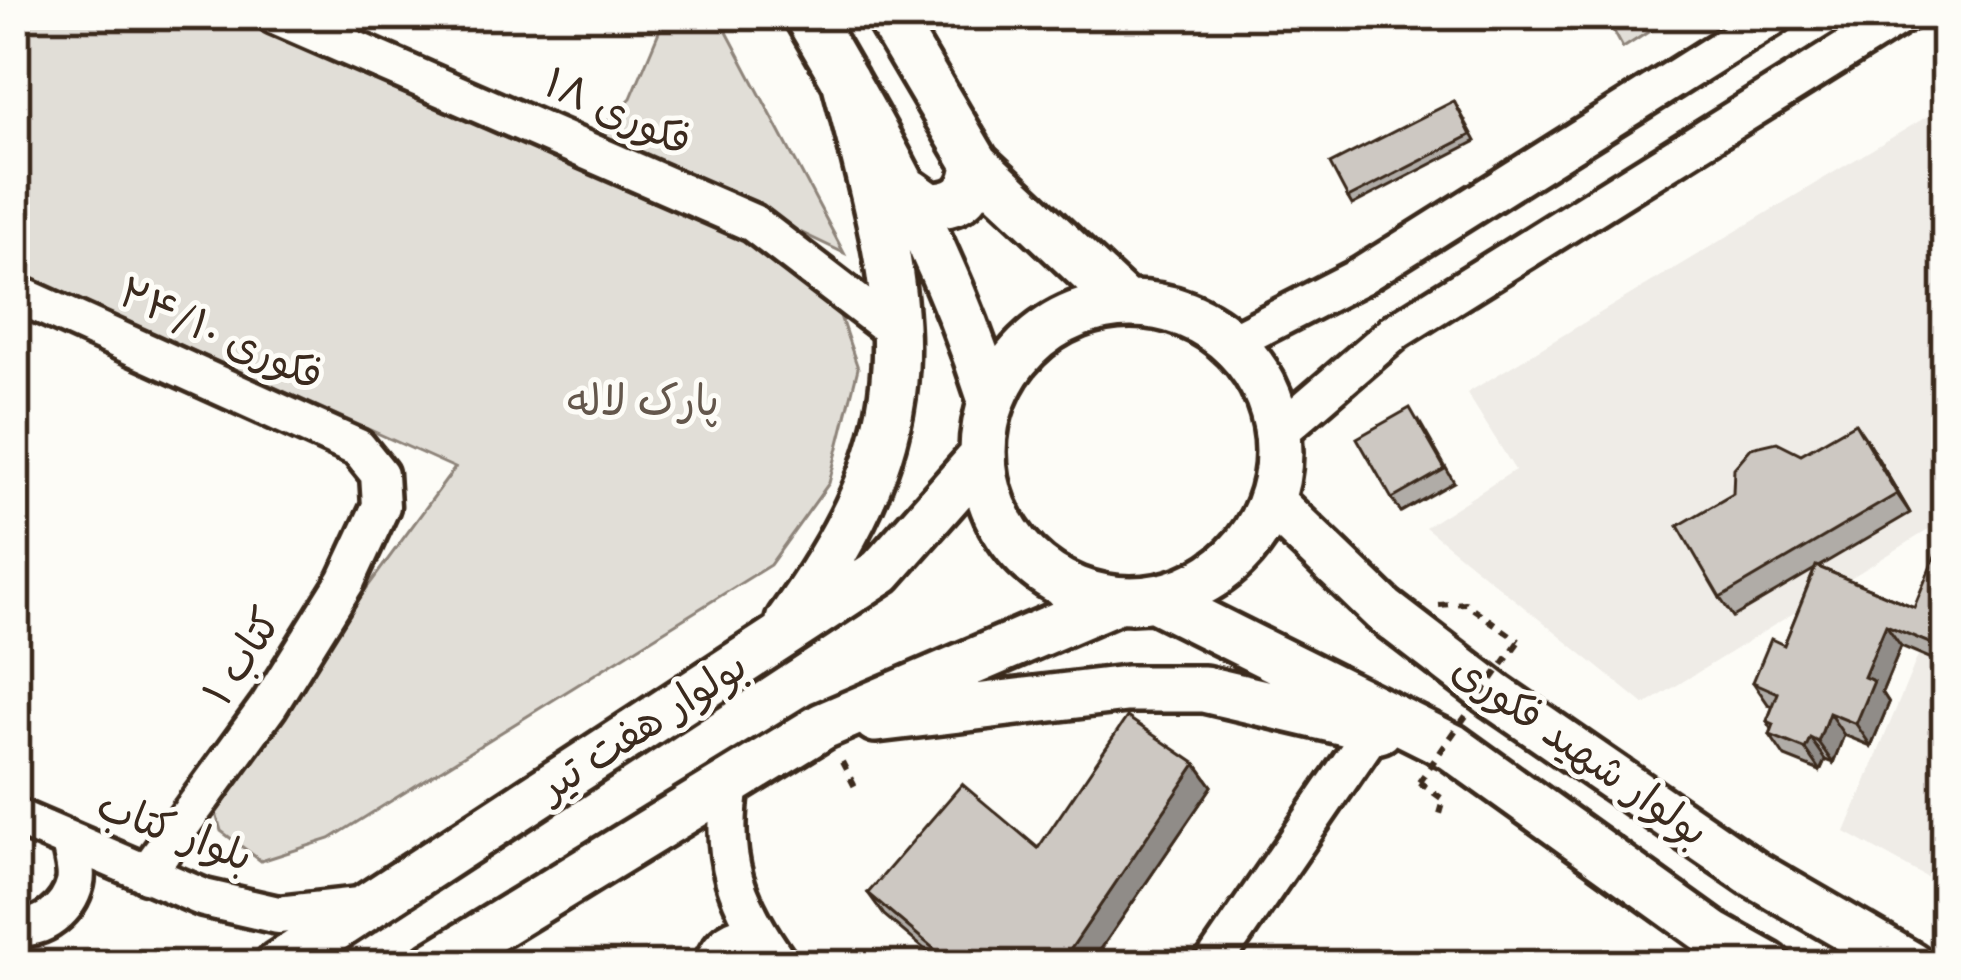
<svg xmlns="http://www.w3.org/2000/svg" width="1961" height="980" font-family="Mynerve,'Playpen Sans Arabic',sans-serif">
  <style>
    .built { fill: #efece7 }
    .green { fill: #e1ded7; stroke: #8e847a; stroke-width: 3 }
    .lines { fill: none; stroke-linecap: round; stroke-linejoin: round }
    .minor-casing { stroke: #3b2a1e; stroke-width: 45 }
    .major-casing { stroke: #3b2a1e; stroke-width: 54 }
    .path { stroke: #3b2a1e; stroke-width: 6; stroke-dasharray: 9 9; stroke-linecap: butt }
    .minor { stroke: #fdfcf7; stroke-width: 36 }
    .major { stroke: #fdfcf7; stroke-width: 45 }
    .path-bridge { stroke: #3b2a1e; stroke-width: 6; stroke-dasharray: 9 9; stroke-linecap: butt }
    .wall { fill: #b0aca7; stroke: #3b2a1e; stroke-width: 3 }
    .shaded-wall { fill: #908c88; stroke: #3b2a1e; stroke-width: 3 }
    .building { fill: #cdc8c2; stroke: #3b2a1e; stroke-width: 3 }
    .labels { text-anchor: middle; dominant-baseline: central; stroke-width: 10; stroke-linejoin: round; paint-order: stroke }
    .street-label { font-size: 42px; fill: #3b2a1e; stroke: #fdfcf7 }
    .park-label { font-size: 42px; fill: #64574c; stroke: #fdfcf7 }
  </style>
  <rect width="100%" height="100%" fill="#fdfcf7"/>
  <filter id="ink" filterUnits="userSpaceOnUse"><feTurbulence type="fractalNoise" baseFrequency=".00833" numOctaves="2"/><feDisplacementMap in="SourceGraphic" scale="24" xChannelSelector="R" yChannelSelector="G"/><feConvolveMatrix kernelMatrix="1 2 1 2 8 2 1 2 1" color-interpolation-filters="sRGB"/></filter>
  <g filter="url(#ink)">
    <path class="built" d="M1946,105V519L1645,705L1425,527L1515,470L1467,393Z
      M1946,588V888L1845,832Z"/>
    <path class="green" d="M15,15H241L748,233L832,293L858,368L829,483L770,565L330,839L261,861L221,831L212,799L455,468L15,271Z
      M666,15H718L844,253L594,134L631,98Z
      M1605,15H1675L1623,48Z"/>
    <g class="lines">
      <g class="minor-casing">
        <path id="minor" d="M275,15L753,223L899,335
          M15,293L358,448L379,474L381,506L346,581L269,705L146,874
          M1232,342L1361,276L1776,15
          M1279,432L1396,331L1902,15
          M731,785C719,859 736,904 780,965
          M15,817L204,898L278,915L368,905
          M15,926C42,933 69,908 75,883C78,871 72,854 70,842
          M712,965C721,942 733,935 757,933
          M1212,965L1374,729"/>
      </g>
      <g class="major-casing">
        <path id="major" d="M807,15C883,144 945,255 991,400
          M888,15L976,164L1124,303
          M910,192L930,206C961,205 972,195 976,164
          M983 452a148 148 0 1 1 296 0a148 148 0 1 1-296 0Z
          M1272,503L1383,610L1495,696L1754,874L1911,965
          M1155,599L1452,747L1714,935L1768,965
          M789,621C938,415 905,311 845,80
          M876,719L1126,689H1204L1379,730
          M278,965L881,571L982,457
          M433,965L823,726L1117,600"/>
      </g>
      <path class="path" d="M1439,605L1465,603L1519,641
        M842,762L857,791
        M1419,782L1444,800L1440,814"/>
      <use href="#minor" class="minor"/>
      <use href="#major" class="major"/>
      <path class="path-bridge" d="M1419,782L1519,641"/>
    </g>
    <path class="wall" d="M1458,108L1476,141L1352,205L1348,198Z
      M1419,421L1454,482L1401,512L1392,499Z
      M1868,442L1910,513L1818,567L1914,607L1946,561V665L1901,646L1882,692L1889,703L1871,746L1844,735L1833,763L1825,760L1820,771L1785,757L1770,735L1772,729L1767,721L1773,706L1768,704L1753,682L1784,645L1815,569L1733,617L1720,598L1801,454Z
      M1196,764L1212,786L1090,965H943L884,915L868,893L1038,848Z"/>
    <path class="shaded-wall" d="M1855,423L1868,442L1910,513L1897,494Z
      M1886,625L1901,646L1882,692L1889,703L1871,746L1856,724L1864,677Z
      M1829,713L1844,735L1833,763L1818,742Z
      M1810,738L1825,760L1820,771L1805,749Z
      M1196,764L1212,786L1090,965H1060Z"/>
    <path class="building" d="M1454,101L1471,135L1348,198L1330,164Z
      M1410,408L1445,469L1392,499L1357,438Z
      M1855,423L1897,494L1720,598L1678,526L1733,494L1734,468L1751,448L1777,442L1801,454Z
      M1935,556L1946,561V650L1886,625L1864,677L1874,681L1856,724L1829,713L1818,742L1810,738L1805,749L1770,735L1774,724L1767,721L1778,693L1753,682L1771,639L1784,645L1816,566L1914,607Z
      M1127,717L1196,764L1060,965H953L868,893L962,784L1038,848Z"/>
  </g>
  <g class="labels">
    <g class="street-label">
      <text transform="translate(617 114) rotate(24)">فکوری ١٨</text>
      <text transform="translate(220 336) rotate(24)">فکوری ۲۴/۱۰</text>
      <text transform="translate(244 658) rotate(-57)">کتاب ۱</text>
      <text transform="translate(644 728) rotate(-33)">بولوار هفت تیر</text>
      <text transform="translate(1579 752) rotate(35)">بولوار شهید فکوری</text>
      <text transform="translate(174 833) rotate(20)">بلوار کتاب</text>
    </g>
    <g class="park-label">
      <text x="643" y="403">پارک لاله</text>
    </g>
  </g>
  <rect width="1961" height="980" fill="none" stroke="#fdfcf7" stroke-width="60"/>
  <rect x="30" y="30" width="1901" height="920" fill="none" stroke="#3b2a1e" stroke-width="4.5" filter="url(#ink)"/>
</svg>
